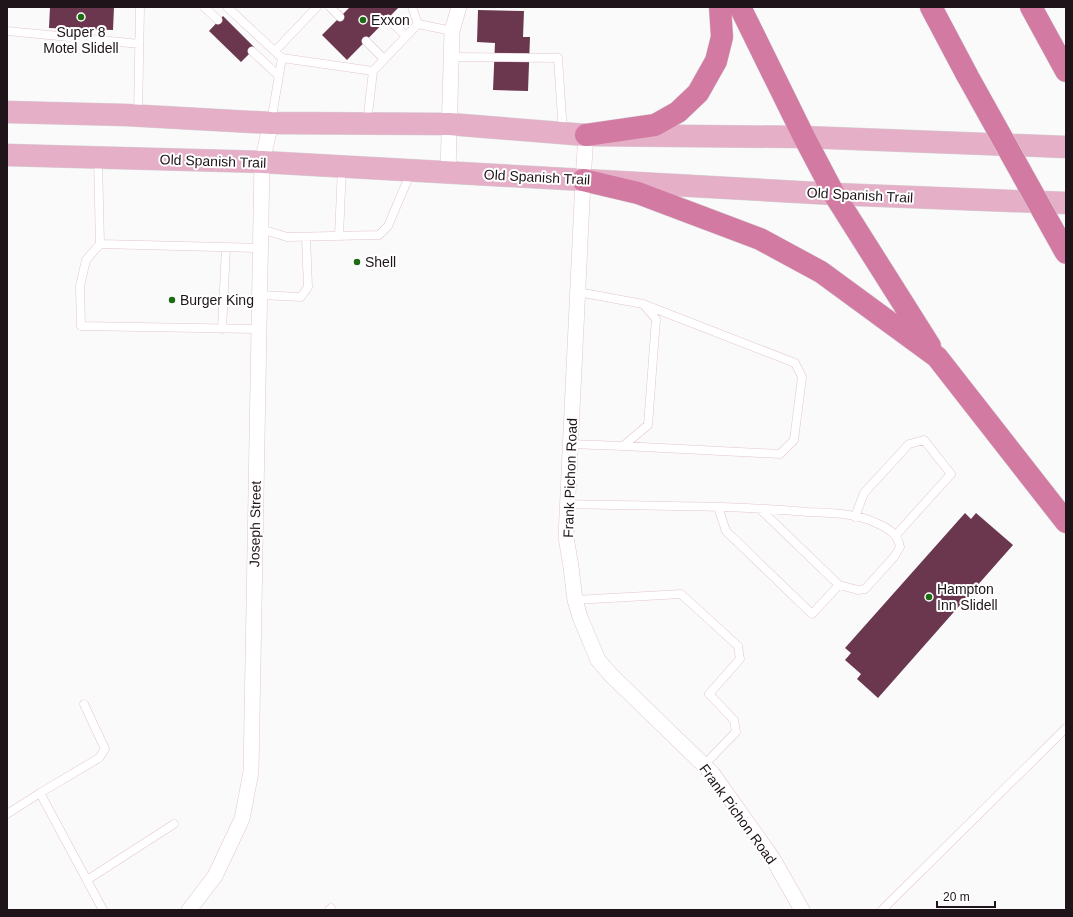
<svg xmlns="http://www.w3.org/2000/svg" width="1073" height="917" viewBox="0 0 1073 917" font-family="Helvetica,sans-serif">
<style>
.building{fill:#6a374f}
.lines{fill:none;stroke-linecap:round;stroke-linejoin:round}
.service-casing{stroke:#e4c4d1;stroke-width:9}
.minor-casing{stroke:#e4c4d1;stroke-width:16}
.primary-casing{stroke:#d7d5d6;stroke-width:23}
.motorway-casing{stroke:#d7d5d6;stroke-width:23}
.service{stroke:#fff;stroke-width:8}
.minor{stroke:#fff;stroke-width:15}
.primary{stroke:#e4afc7;stroke-width:22}
.motorway{stroke:#d27aa2;stroke-width:22}
.motorway-bridge-casing{stroke:#d7d5d6;stroke-width:23;stroke-linecap:butt}
.motorway-bridge{stroke:#d27aa2;stroke-width:22}
.poi-dot{fill:#1b6c12;stroke:#fff;stroke-width:1.5}
.labels{text-anchor:middle;dominant-baseline:central;stroke-width:4;stroke-linejoin:round;paint-order:stroke}
.poi-label{font-size:14px;fill:#1f1419;stroke:#fff;text-anchor:start}
.street-label{font-size:14px;fill:#1f1419;stroke:#fff}
</style>
<rect width="100%" height="100%" fill="#fafafa"/>
<path class="building" d="M 50,7 L 114,7 L 113,30 L 49,28 Z
M 350,7 L 399,7 L 347,60 L 322,35 Z
M 478,10 L 524,11 L 523,37 L 530,37 L 528,91 L 493,90 L 495,43 L 477,42 Z
M 223,16 L 255,48 L 241,62 L 209,31 Z
M 965,513 L 971,519 L 976,513 L 1013,545 L 878,698 L 857,679 L 861,674 L 845,660 L 851,653 L 845,648 Z"/>
<g class="lines">
<g class="service-casing">
<path id="service" d="M 204,7 L 218,20
M 227,7 L 282,58
M 330,7 L 340,17
M 412,7 L 418,24
M 388,19 L 406,36
M 7,31 L 69,37
M 91,39 L 139,44
M 366,41 L 384,59
M 252,51 L 279,76
M 275,51 L 317,7
M 451,57 L 558,58 L 563,133
M 138,115 L 140,7
M 271,122 L 282,58 L 373,71
M 367,123 L 373,71 L 418,24 L 452,31
M 98,159 L 100,244 L 86,260 L 80,286 L 81,326 L 259,329
M 261,229 L 287,237 L 379,235 L 388,226 L 411,172
M 339,236 L 342,167
M 100,244 L 261,248
M 260,295 L 301,297 L 308,287 L 306,237
M 222,329 L 226,248
M 570,444 L 623,446 L 648,425 L 656,319 L 643,304 L 578,292
M 623,446 L 780,454 L 794,440 L 802,377 L 795,363 L 643,304
M 567,504 C 647,506 728,505 808,512 C 829,513 857,513 876,523 C 888,528 898,534 900,547 L 894,557 L 865,589 L 858,590 L 839,585 L 760,509
M 718,507 L 726,531 L 812,614 L 839,585
M 855,517 L 864,493 L 909,444 L 924,440 L 951,474 L 896,535
M 575,600 L 681,594 L 738,646 L 740,659 L 709,694 L 734,720 L 736,732 L 704,765
M 40,793 L 99,758 L 105,749 L 84,704
M 7,814 L 40,793 L 103,910
M 87,880 L 174,824
M 329,910 L 331,908
M 882,910 L 1066,728"/>
</g>
<g class="minor-casing">
<path id="minor" d="M 586,135 L 583,180 L 566,537 L 571,567 L 575,600 L 580,617 L 598,660 L 611,675 L 712,773 L 773,859 L 802,910
M 448,172 L 452,31 L 459,7
M 189,910 L 215,876 L 242,819 L 251,772 L 262,162 L 271,123"/>
</g>
<g class="primary-casing">
<path id="primary" d="M 7,112 L 126,115 L 271,123 L 449,124 L 586,135 L 804,137 L 1066,147
M 7,155 L 262,162 L 834,194 L 1066,203"/>
</g>
<g class="motorway-casing">
<path id="motorway" d="M 740,7 L 804,137 L 834,194 L 930,346
M 931,7 L 967,75
M 1031,7 L 1066,71
M 586,135 L 655,125 L 678,112 L 698,93 L 716,61 L 722,37 L 720,7
M 583,180 L 638,193 L 760,239 L 821,272 L 937,357 L 1066,522"/>
</g>
<use href="#service" class="service"/>
<use href="#minor" class="minor"/>
<use href="#primary" class="primary"/>
<use href="#motorway" class="motorway"/>
<g class="motorway-bridge-casing">
<path id="motorway-bridge" d="M 967,75 L 1066,253"/>
</g>
<use href="#motorway-bridge" class="motorway-bridge"/>
</g>
<g class="poi-dot">
<circle cx="81" cy="17" r="4"/>
<circle cx="363" cy="20" r="4"/>
<circle cx="357" cy="262" r="4"/>
<circle cx="172" cy="300" r="4"/>
<circle cx="929" cy="597" r="4"/>
</g>
<g class="labels">
<g class="poi-label">
<text x="371" y="20">Exxon</text>
<text x="81" y="32" text-anchor="middle">Super 8<tspan x="81" dy="16">Motel Slidell</tspan></text>
<text x="365" y="262">Shell</text>
<text x="180" y="300">Burger King</text>
<text x="937" y="589">Hampton<tspan x="937" dy="16">Inn Slidell</tspan></text>
</g>
<g class="street-label">
<text transform="translate(213 161) rotate(2)">Old Spanish Trail</text>
<text transform="translate(537 177) rotate(3)">Old Spanish Trail</text>
<text transform="translate(860 195) rotate(3)">Old Spanish Trail</text>
<text transform="translate(570 478) rotate(-88)">Frank Pichon Road</text>
<text transform="translate(255 524) rotate(-89)">Joseph Street</text>
<text transform="translate(738 814) rotate(54)">Frank Pichon Road</text>
</g>
</g>
<rect width="1073" height="917" fill="none" stroke="#1f1419" stroke-width="16"/>
<path d="M937 901v6h58v-6" fill="none" stroke="#1f1419" stroke-width="2"/>
<text x="943" y="901" font-size="12" fill="#1f1419" stroke="#ffffff" stroke-width="3" paint-order="stroke">20 m</text>
</svg>
